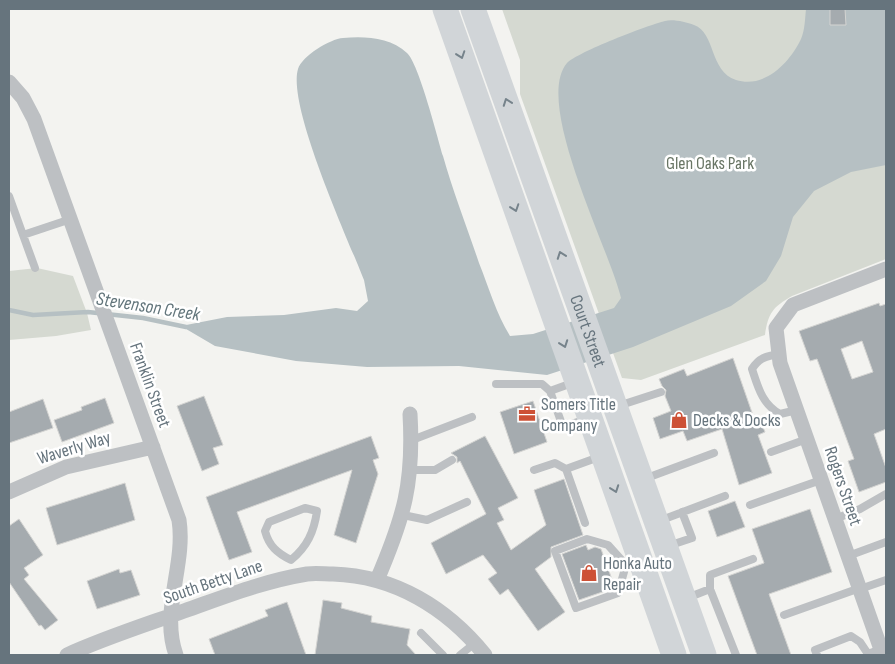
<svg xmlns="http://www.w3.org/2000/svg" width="895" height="664" viewBox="0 0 895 664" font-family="'Sofia Sans Condensed',sans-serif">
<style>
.green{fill:#d5d9d1}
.water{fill:#b6c0c3}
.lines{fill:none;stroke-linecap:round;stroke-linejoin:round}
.stream{stroke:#b6c0c3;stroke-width:4.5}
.building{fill:#a5abaf;stroke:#d4d4d2;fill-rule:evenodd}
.service{stroke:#bdc0c3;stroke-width:8}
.minor{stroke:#bdc0c3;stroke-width:15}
.primary{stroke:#d1d5d8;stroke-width:25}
.oneway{stroke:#76838b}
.labels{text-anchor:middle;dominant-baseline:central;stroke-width:5;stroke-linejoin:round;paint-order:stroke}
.park-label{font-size:18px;fill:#687564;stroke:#fff}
.street-label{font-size:18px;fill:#66747d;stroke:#fff}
.poi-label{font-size:18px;fill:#66747d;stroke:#fff;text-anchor:start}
.water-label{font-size:19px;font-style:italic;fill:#62757b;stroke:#fff}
</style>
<rect width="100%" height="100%" fill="#f3f3f0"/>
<path class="green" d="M 502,9 L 886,9 L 886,259 L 792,296 C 773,307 768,313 765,335 L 641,380 L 622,378 L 520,94 L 520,60 Z
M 37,268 L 73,276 L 87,313 L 91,330 L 56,336 L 9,340 L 9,271 Z"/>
<path class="water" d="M 806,9 L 886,9 L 886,165 L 851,172 L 814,191 L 793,217 L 781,256 L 766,281 L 731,306 L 633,347 L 547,375 L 459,366 L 367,367 L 296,361 L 215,346 L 181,326 L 227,317 L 284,315 L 336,308 L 357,311 L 368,301 L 364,280 C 348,239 287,106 298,69 C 302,56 330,39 343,38 C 364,36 390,37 407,53 C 419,64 437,136 443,156 C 453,192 467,227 479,263 C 489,288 496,313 510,336 L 533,334 L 614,308 L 621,298 C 610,250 533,103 567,63 C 578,52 648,25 665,21 C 673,19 686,22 694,25 C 716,33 709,71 736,80 C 765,89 790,62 801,39 C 805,30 805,18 806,9 Z"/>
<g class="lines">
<path class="stream" d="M 9,310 L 33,315 L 88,312 L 143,318 L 186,327"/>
</g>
<path class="building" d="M 830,9 L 845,9 L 846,25 L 830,25 Z
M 879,303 L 880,306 L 886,304 L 886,429 L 874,434 L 886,468 L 886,482 L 859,492 L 848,461 L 854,459 L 817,359 L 810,361 L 799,331 ZM 862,341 L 873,372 L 852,379 L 841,349 Z
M 733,358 L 756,424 L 761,422 L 765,432 L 758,435 L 772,473 L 739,485 L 722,429 L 687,441 L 683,431 L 660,439 L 653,418 L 671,411 L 665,396 L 666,390 L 662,386 L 659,379 L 684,369 L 687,376 Z
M 204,396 L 223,445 L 213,448 L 219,464 L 202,471 L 177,406 Z
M 105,398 L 114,423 L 62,442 L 54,420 L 82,410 L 81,407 Z
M 43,399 L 53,428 L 9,443 L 9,412 Z
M 533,401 L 547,442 L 514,454 L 500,412 Z
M 371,436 L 379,458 L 373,460 L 378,474 L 356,543 L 334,535 L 352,470 L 237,512 L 252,552 L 229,560 L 206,497 Z
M 485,436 L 518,498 L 498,508 L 504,520 L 497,523 L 511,550 L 546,525 L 534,490 L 564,479 L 583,535 L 551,547 L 551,557 L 535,569 L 565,612 L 538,631 L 508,589 L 500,595 L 488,579 L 497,573 L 483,555 L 446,574 L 431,543 L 486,514 L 460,461 L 457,463 L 457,457 L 451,453 Z
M 125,483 L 135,520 L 57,545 L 46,508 Z
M 735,501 L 745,527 L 717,537 L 708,511 Z
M 810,509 L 832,572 L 769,594 L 791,655 L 757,655 L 728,576 L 764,563 L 752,529 Z
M 19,519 L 43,555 L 24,568 L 29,575 L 24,579 L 58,620 L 45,630 L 41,625 L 39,626 L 9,582 L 9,526 Z
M 586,545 L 588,550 L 595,547 L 601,549 L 614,585 L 614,588 L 579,600 L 562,554 Z
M 119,569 L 120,573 L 131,570 L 140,595 L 97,609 L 87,581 Z
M 323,600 L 342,603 L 341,608 L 372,616 L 371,622 L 410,629 L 407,645 L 416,655 L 315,655 Z
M 287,602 L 306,655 L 215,655 L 209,639 L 268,616 L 265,610 Z"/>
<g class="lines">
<path class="service" d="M 9,196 L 23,235 L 71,219
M 23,235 L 35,268
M 779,354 C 766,356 759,358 752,369 C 758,387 762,404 780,414 L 797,410
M 575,382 L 550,391 L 563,427 L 586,419
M 496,384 L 542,384 L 550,391
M 618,406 L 661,392
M 412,440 L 472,417
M 771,452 L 807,439
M 410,470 L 435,470 L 452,460
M 534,470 L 555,463 L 566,469
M 644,479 L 714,453
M 750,505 L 821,480
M 305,508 L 317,511 C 314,532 307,547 291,560 C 277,553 269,546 265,531 L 269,522 Z
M 403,515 L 427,520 L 467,502
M 835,519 L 860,509 L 886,494
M 659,521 L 725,496
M 585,523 L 566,469 L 599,457
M 587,539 L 608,545 L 626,565 L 618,593 L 576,608 L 555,551 Z
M 668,546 L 692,538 L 682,512
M 848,556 L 886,542
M 710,589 L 710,575 L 753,559
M 860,589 L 886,580
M 687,598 L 710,589 L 736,655
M 784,615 L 860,588
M 421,633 L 443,655
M 460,655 L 475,643
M 817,655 L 815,650 L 851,636 L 860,642 L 868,654 L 881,649"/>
<path class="minor" d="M 9,82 L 23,98 L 34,119 L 179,520 C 186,565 160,611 176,655
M 9,492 L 66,467 L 153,447
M 377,580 C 404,517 414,483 410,414
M 67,655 C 104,638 145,625 184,611 C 224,597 264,581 307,574 C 315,573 325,574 333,574 C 395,576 447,608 485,655
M 883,655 L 780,363 L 776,328 L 793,305 L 886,269"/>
<g class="primary">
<path d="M 445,9 L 674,655"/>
<path id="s1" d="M 473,9 L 704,655"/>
</g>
</g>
<defs><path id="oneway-chevron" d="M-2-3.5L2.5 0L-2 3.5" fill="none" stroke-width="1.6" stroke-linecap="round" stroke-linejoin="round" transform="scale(1.25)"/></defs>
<g class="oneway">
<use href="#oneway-chevron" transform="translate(461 55) rotate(71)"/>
<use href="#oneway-chevron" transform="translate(507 102) rotate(-110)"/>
<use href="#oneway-chevron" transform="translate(515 208) rotate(71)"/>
<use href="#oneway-chevron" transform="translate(561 255) rotate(-110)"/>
<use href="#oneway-chevron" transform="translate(564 344) rotate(70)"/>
<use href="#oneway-chevron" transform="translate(615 489) rotate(70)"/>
</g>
<defs>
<g id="office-bare" transform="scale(1.35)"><path d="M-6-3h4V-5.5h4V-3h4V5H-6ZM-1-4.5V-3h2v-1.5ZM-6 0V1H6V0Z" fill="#cd5136" stroke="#fff" stroke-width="2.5" paint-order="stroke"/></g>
<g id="shop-bare" transform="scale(1.35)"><path d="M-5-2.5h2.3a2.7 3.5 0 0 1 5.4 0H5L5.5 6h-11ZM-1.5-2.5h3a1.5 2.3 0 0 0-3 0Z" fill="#cd5136" stroke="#fff" stroke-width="2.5" paint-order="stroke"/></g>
</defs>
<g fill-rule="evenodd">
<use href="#office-bare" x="527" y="414"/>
<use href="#shop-bare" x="679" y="420"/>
<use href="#shop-bare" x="589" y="573"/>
</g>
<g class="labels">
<g class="park-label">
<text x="710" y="163">Glen Oaks Park</text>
</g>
<g class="street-label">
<text stroke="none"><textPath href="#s1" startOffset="342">Court Street</textPath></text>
<text transform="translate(150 385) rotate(70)">Franklin Street</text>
<text transform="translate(74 448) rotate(-17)">Waverly Way</text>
<text transform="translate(843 486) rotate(71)">Rogers Street</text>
<text transform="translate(213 582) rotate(-19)">South Betty Lane</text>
</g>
<g class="poi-label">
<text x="541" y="404">Somers Title<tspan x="541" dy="21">Company</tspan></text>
<text x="693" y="420">Decks &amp; Docks</text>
<text x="603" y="563">Honka Auto<tspan x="603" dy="21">Repair</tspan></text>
</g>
<g class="water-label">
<text transform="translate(148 307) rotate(9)">Stevenson Creek</text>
</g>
</g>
<rect width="895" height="664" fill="none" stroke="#66747d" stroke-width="20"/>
</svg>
